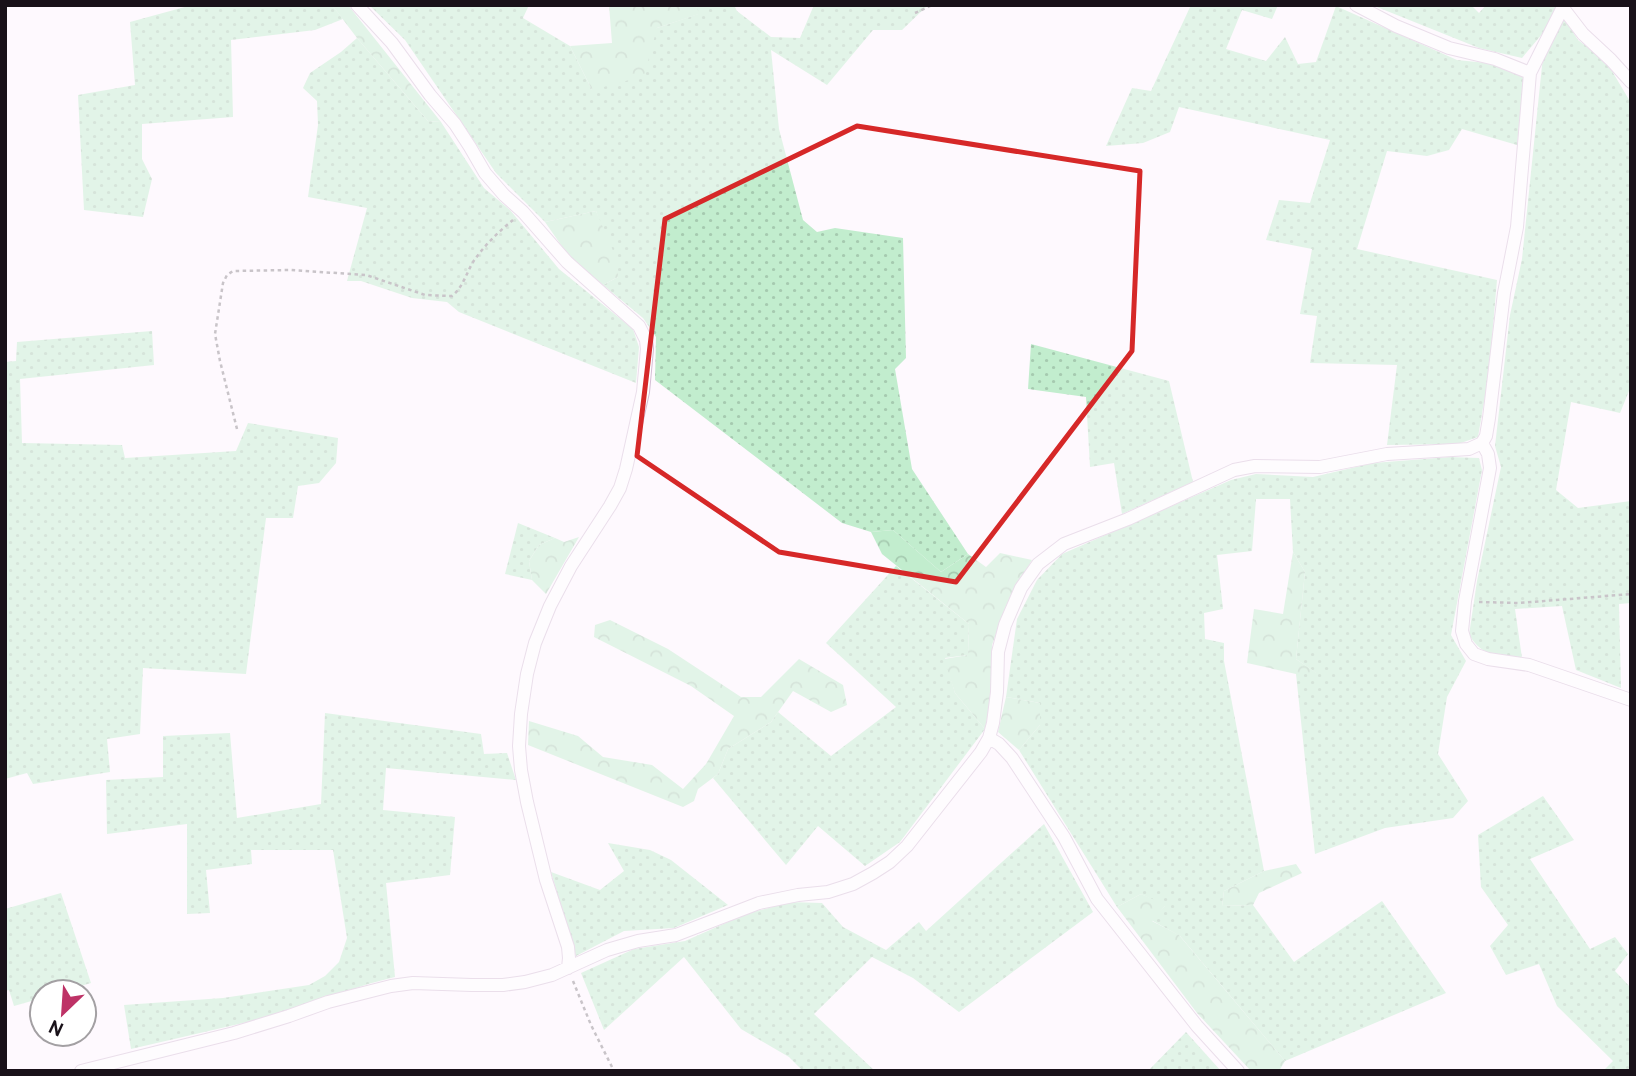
<svg xmlns="http://www.w3.org/2000/svg" width="1636" height="1076" viewBox="0 0 1636 1076" font-family="Overpass,sans-serif">
<style>
.grass{fill:url(#grass-dots)}
.forest{fill:url(#forest-crowns)}
.lines{fill:none;stroke-linecap:round;stroke-linejoin:round}
.street-casing{stroke:#d4bed5;stroke-width:14}
.path{stroke:#898389;stroke-width:2.5;stroke-dasharray:3.5 3.5;stroke-linecap:butt}
.street{stroke:#fff;stroke-width:12}
.marked{fill:none;stroke:#d62828;stroke-width:5;stroke-linejoin:round}
</style>
<defs>
<pattern id="grass-dots" width="8" height="8" patternUnits="userSpaceOnUse" patternTransform="scale(1.75)"><rect width="8" height="8" fill="#c2edce"/><path d="M2 2h.1M6 6h.1" fill="none" stroke="#a6cab0" stroke-width="1.8" stroke-linecap="round"/></pattern>
<pattern id="forest-crowns" width="20" height="18" patternUnits="userSpaceOnUse" patternTransform="scale(1.75)"><rect width="20" height="18" fill="#c2edce"/><path d="M2 6a3 3 0 1 1 6 0M12 15a3 3 0 1 1 6 0" fill="none" stroke="#a6cab0"/></pattern>
</defs>
<rect width="100%" height="100%" fill="#fef9fe"/>
<path class="grass" d="M 192,5 L 332,5 L 343,19 L 315,30 L 231,40 L 233,117 L 142,124 L 142,159 L 152,179 L 143,217 L 84,210 L 78,95 L 135,85 L 130,22 Z
M 369,5 L 529,5 L 523,18 L 570,46 L 592,90 L 657,28 L 698,14 L 696,5 L 734,5 L 737,11 L 771,37 L 800,38 L 814,5 L 928,5 L 902,30 L 873,30 L 827,85 L 771,50 L 779,129 L 803,220 L 817,232 L 835,228 L 903,238 L 906,358 L 895,369 L 912,469 L 968,554 L 941,572 L 893,530 L 871,532 L 842,523 L 655,380 L 656,337 L 643,318 L 603,285 L 618,277 L 596,211 L 545,222 L 496,173 L 405,40 Z
M 1191,5 L 1278,5 L 1272,19 L 1242,10 L 1226,49 L 1266,61 L 1285,37 L 1298,64 L 1316,62 L 1336,6 L 1457,60 L 1487,63 L 1524,76 L 1517,145 L 1462,129 L 1449,150 L 1427,156 L 1387,151 L 1357,249 L 1497,280 L 1489,373 L 1478,437 L 1458,444 L 1387,445 L 1397,365 L 1310,363 L 1317,316 L 1300,314 L 1312,249 L 1266,240 L 1279,200 L 1310,203 L 1330,140 L 1179,107 L 1170,132 L 1143,143 L 1106,146 L 1132,88 L 1151,91 Z
M 1372,5 L 1471,5 L 1479,13 L 1486,5 L 1559,5 L 1543,33 L 1522,58 L 1479,48 Z
M 1563,16 L 1578,40 L 1606,61 L 1631,103 L 1631,386 L 1620,413 L 1571,402 L 1556,490 L 1578,508 L 1631,501 L 1631,603 L 1619,604 L 1621,688 L 1576,670 L 1562,606 L 1515,609 L 1522,658 C 1497,655 1484,658 1469,635 L 1477,581 L 1501,467 L 1495,446 L 1510,315 L 1522,259 L 1543,56 Z
M 357,38 L 428,121 L 441,122 L 484,188 L 510,210 L 559,269 L 633,329 L 639,347 L 636,383 L 459,312 L 447,302 L 412,298 L 361,281 L 347,281 L 367,208 L 308,197 L 318,125 L 317,101 L 303,88 L 310,73 L 341,52 Z
M 152,331 L 154,365 L 20,379 L 22,443 L 122,445 L 125,458 L 236,451 L 248,423 L 338,438 L 336,463 L 319,483 L 298,486 L 293,518 L 266,518 L 246,674 L 143,668 L 140,734 L 107,739 L 110,772 L 33,784 L 27,773 L 5,779 L 5,362 L 16,361 L 17,342 Z
M 1031,344 L 1169,381 L 1193,482 L 1122,514 L 1114,463 L 1090,467 L 1086,397 L 1028,389 Z
M 1450,457 L 1479,458 L 1482,470 L 1451,635 L 1466,661 L 1447,697 L 1438,754 L 1468,801 L 1453,818 L 1385,828 L 1315,854 L 1296,674 L 1316,673 L 1296,659 L 1305,572 L 1293,552 L 1290,499 L 1256,499 L 1252,551 L 1217,555 L 1223,609 L 1204,613 L 1205,639 L 1224,643 L 1224,661 L 1264,871 L 1224,891 L 1222,906 L 1253,905 L 1294,962 L 1382,901 L 1446,993 L 1285,1061 L 1180,936 L 1151,920 L 1165,906 L 1141,894 L 1117,907 L 1019,750 L 1040,725 L 1040,703 L 1006,697 L 1017,619 L 1037,580 L 1062,554 L 1231,480 L 1256,474 L 1313,477 L 1373,463 Z
M 518,523 L 555,538 L 539,545 L 529,561 L 532,580 L 505,574 Z
M 896,566 L 969,624 L 968,655 L 945,658 L 955,693 L 985,729 L 900,842 L 865,866 L 818,826 L 786,865 L 713,778 L 718,774 L 728,749 L 771,722 L 778,712 L 831,756 L 896,707 L 826,643 Z
M 325,713 L 481,734 L 484,754 L 507,753 L 516,780 L 386,768 L 383,810 L 455,817 L 450,875 L 386,883 L 395,977 L 368,984 L 277,1015 L 131,1049 L 124,1005 L 223,998 L 309,985 L 325,976 L 339,962 L 347,938 L 333,850 L 251,850 L 252,864 L 206,870 L 210,913 L 187,914 L 187,824 L 107,834 L 106,780 L 163,777 L 163,736 L 230,733 L 237,818 L 321,804 Z
M 1543,796 L 1574,840 L 1530,859 L 1590,949 L 1615,937 L 1628,954 L 1615,971 L 1631,988 L 1631,1071 L 1603,1071 L 1613,1061 L 1557,1006 L 1539,964 L 1506,975 L 1490,946 L 1508,925 L 1481,887 L 1478,835 Z
M 1044,824 L 1093,912 L 959,1012 L 913,978 L 872,957 L 814,1014 L 875,1071 L 803,1071 L 789,1057 L 741,1029 L 684,957 L 604,1030 L 581,973 L 634,949 L 685,941 L 746,914 L 790,902 L 822,903 L 843,927 L 886,950 L 919,922 L 926,931 Z
M 608,843 L 650,850 L 671,860 L 728,905 L 674,928 L 624,931 L 576,956 L 551,872 L 600,890 L 624,871 Z
M 61,893 L 91,983 L 60,992 L 42,992 L 42,998 L 14,1006 L 9,990 L 5,991 L 5,909 Z
M 1186,1032 L 1221,1071 L 1148,1071 Z"/>
<path class="forest" d="M 332,5 L 348,5 L 441,122 L 428,121 L 357,38 Z
M 609,5 L 696,5 L 699,14 L 657,28 L 644,76 L 592,90 L 570,46 L 612,43 Z
M 596,211 L 617,260 L 618,277 L 603,285 L 570,258 L 545,222 Z
M 893,530 L 941,572 L 968,554 L 986,567 L 1000,553 L 1032,560 L 1006,606 L 992,645 L 992,692 L 985,729 L 955,693 L 944,659 L 968,655 L 969,624 L 882,554 L 871,532 Z
M 579,537 L 546,594 L 532,580 L 529,561 L 539,545 L 555,538 L 564,542 Z
M 1293,552 L 1305,572 L 1296,659 L 1318,674 L 1296,674 L 1247,663 L 1254,609 L 1283,614 Z
M 610,620 L 668,649 L 741,697 L 761,697 L 799,659 L 843,685 L 847,705 L 831,712 L 793,691 L 771,722 L 728,749 L 718,774 L 698,789 L 694,801 L 683,807 L 528,745 L 529,721 L 578,736 L 603,757 L 652,765 L 683,789 L 706,764 L 734,716 L 691,686 L 594,637 L 595,625 Z
M 1006,697 L 1040,703 L 1040,725 L 1019,750 L 998,732 Z
M 1296,864 L 1302,873 L 1259,893 L 1253,905 L 1222,906 L 1224,891 L 1264,871 Z
M 1141,894 L 1166,905 L 1152,921 L 1179,935 L 1285,1061 L 1279,1071 L 1251,1071 L 1197,1013 L 1117,907 Z"/>
<g class="lines">
<g class="street-casing">
<path id="street" d="M 357,5 L 392,43 L 430,95 L 455,124 L 470,147 L 485,173 L 504,195 L 523,212 L 567,262 L 639,326 L 646,340 L 647,349 L 643,392 L 626,469 L 620,488 L 610,506 L 571,566 L 550,606 L 535,643 L 527,674 L 521,714 L 519,746 L 521,770 L 527,802 L 546,880 L 568,947 L 569,958 L 568,968
M 1356,5 L 1396,26 L 1449,48 L 1495,59 L 1530,73
M 1563,8 L 1583,34 L 1611,60 L 1631,82
M 1482,443 L 1488,454 L 1490,468 L 1465,601 L 1462,631 L 1466,644 L 1474,654 L 1488,659 L 1529,665 L 1631,700
M 989,738 L 999,744 L 1012,758 L 1064,837 L 1097,899 L 1197,1026 L 1238,1071
M 81,1071 L 234,1033 L 289,1016 L 328,1002 L 391,986 L 413,983 L 472,985 L 503,985 L 525,982 L 552,975 L 607,950 L 638,941 L 676,935 L 759,903 L 798,895 L 828,892 L 853,884 L 873,873 L 890,862 L 907,846 L 981,752 L 989,738 L 993,723 L 997,692 L 998,652 L 1005,625 L 1021,588 L 1038,564 L 1064,544 L 1128,519 L 1234,470 L 1255,466 L 1320,467 L 1387,454 L 1469,449 L 1482,443 L 1486,436 L 1489,418 L 1504,293 L 1517,227 L 1530,73 L 1564,5"/>
</g>
<path class="path" d="M 915,13 L 932,5
M 237,429 L 220,361 L 215,334 L 223,283 L 227,275 L 233,271 L 290,270 L 366,275 L 425,295 L 452,296 C 463,287 466,274 473,262 C 483,247 498,232 513,220
M 1479,602 L 1519,603 L 1631,594
M 573,981 L 591,1025 L 614,1071"/>
<use href="#street" class="street"/>
</g>
<path d="M0 0H1636V1076H0ZM 857,126 L 1140,171 L 1132,351 L 956,582 L 779,552 L 637,456 L 665,219 Z" fill="#fef9fe" fill-opacity=".55" fill-rule="evenodd"/>
<path class="marked" d="M 857,126 L 1140,171 L 1132,351 L 956,582 L 779,552 L 637,456 L 665,219 Z"/>
<rect width="1636" height="1076" fill="none" stroke="#191119" stroke-width="14"/>
<g transform="translate(63 1013) rotate(205)"><circle r="33" fill="#ffffff" stroke="#a3a0a3" stroke-width="2"/>
<path d="M0-5L12 26L0 18L-12 26Z" fill="#be3266"/>
<text y="-10" font-size="19" font-weight="bold" text-anchor="middle" fill="#191119">N</text>
</g>
</svg>
